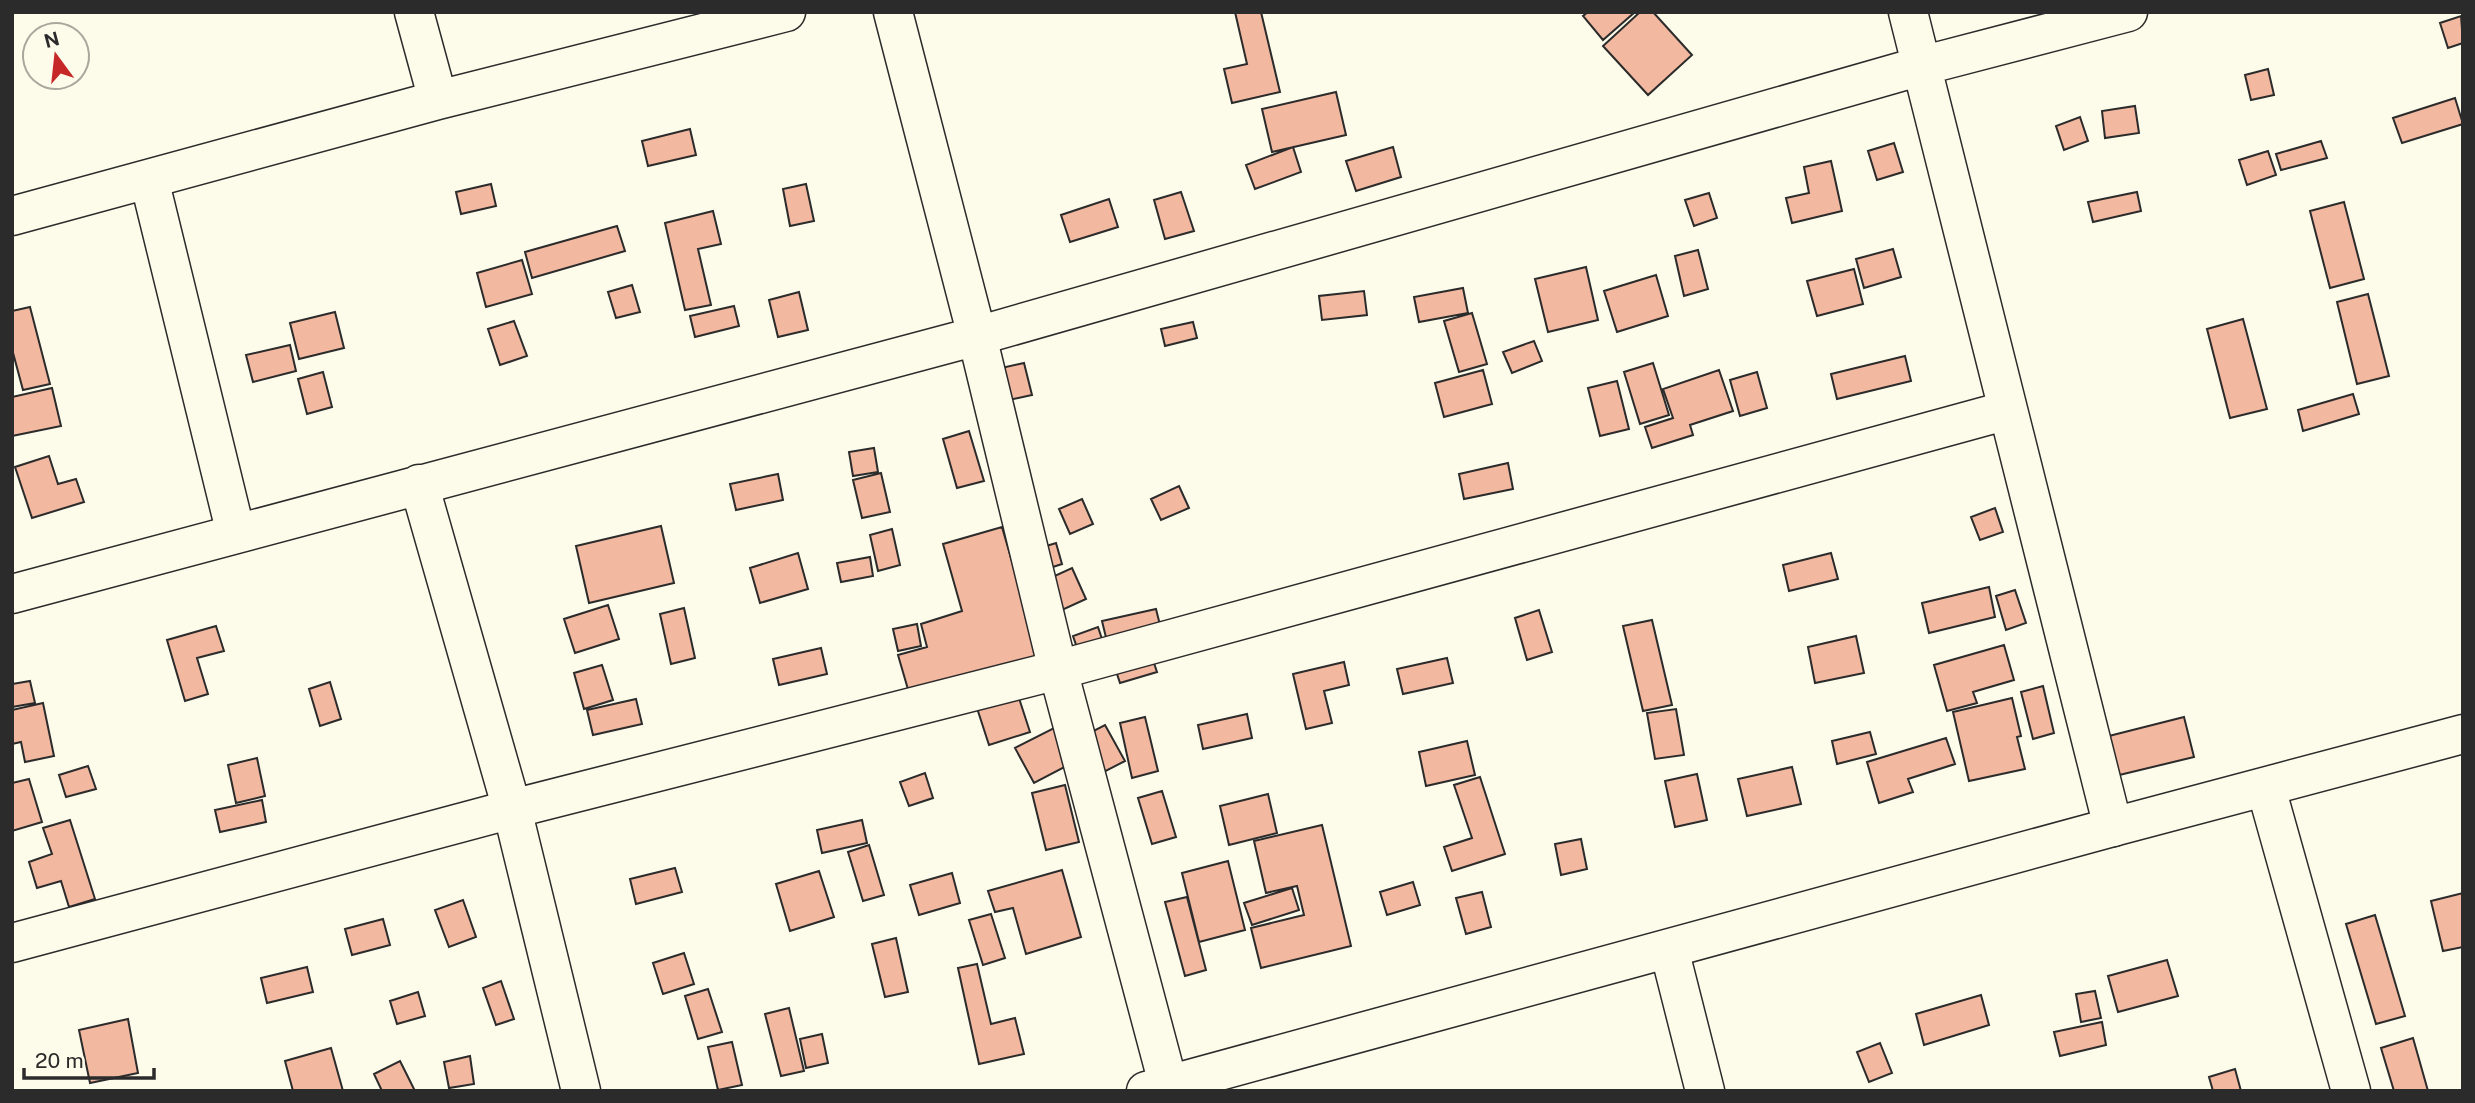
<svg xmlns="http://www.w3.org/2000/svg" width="2475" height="1103" viewBox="0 0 2475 1103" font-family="'Public Sans',sans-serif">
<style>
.building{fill:#f2b8a0;stroke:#2b2b2b;stroke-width:2}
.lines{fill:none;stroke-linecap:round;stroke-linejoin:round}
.minor-casing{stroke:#2b2b2b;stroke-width:41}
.tertiary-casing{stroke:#2b2b2b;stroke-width:41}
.minor{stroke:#fdfbea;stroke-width:38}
.tertiary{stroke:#fdfbea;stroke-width:38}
</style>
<rect width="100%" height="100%" fill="#fdfbea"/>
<path class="building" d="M 1235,12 L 1261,12 L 1280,92 L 1232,103 L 1224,69 L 1247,64 Z
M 1588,12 L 1635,12 L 1603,40 L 1583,16 Z
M 1640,12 L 1653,12 L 1692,55 L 1648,95 L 1603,46 Z
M 2461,16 L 2463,43 L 2448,48 L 2440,23 Z
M 2268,69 L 2274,95 L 2251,100 L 2245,75 Z
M 1336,92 L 1346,135 L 1272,152 L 1262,109 Z
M 2455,98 L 2463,124 L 2402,143 L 2393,118 Z
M 2135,106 L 2139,133 L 2105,138 L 2102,111 Z
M 2080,117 L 2088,141 L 2064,150 L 2056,126 Z
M 690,129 L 696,155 L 648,166 L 642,141 Z
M 2321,141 L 2327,158 L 2281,170 L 2276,154 Z
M 1894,143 L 1903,172 L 1877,180 L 1868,151 Z
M 1293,147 L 1301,172 L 1255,189 L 1246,165 Z
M 1393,147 L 1401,177 L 1356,191 L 1346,161 Z
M 2268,151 L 2276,175 L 2247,185 L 2239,160 Z
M 1831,161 L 1842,211 L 1792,223 L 1786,198 L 1809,193 L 1804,167 Z
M 491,184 L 496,206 L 461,214 L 456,192 Z
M 806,184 L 814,221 L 790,226 L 783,189 Z
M 1181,192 L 1194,231 L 1165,239 L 1154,200 Z
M 2137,192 L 2141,211 L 2093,222 L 2088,202 Z
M 1709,193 L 1717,218 L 1694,226 L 1685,200 Z
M 1109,199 L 1118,227 L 1070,242 L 1061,215 Z
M 2344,202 L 2364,279 L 2330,288 L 2310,211 Z
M 713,211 L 721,244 L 698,249 L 711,305 L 685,310 L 665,223 Z
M 617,226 L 625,251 L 532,278 L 525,252 Z
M 1893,249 L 1901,277 L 1864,288 L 1856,259 Z
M 1698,250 L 1708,289 L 1684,296 L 1675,256 Z
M 522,260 L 532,294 L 486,307 L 477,273 Z
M 1586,267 L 1598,320 L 1548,332 L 1535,279 Z
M 1854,269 L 1863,304 L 1817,316 L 1807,281 Z
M 1656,275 L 1668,316 L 1617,332 L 1604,291 Z
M 632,285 L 640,312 L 616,318 L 608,292 Z
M 1463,288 L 1468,313 L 1419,322 L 1414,297 Z
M 1364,291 L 1367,315 L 1322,320 L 1319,296 Z
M 799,292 L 808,330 L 778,337 L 769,300 Z
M 2368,294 L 2389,376 L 2357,384 L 2337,302 Z
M 734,306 L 739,326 L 695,337 L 690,316 Z
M 30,307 L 50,384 L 23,390 L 12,349 L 12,311 Z
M 335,312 L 344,348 L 299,359 L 290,323 Z
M 1472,313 L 1487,364 L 1459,372 L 1444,321 Z
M 2243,319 L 2267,409 L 2230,418 L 2207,329 Z
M 514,321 L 527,356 L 500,365 L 488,329 Z
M 1193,322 L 1197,338 L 1165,346 L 1161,329 Z
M 1534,341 L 1542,361 L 1512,373 L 1503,352 Z
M 290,345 L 296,371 L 253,382 L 246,355 Z
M 1905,356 L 1911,381 L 1837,399 L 1831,374 Z
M 1024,363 L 1032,395 L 1004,401 L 997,369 Z
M 1653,363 L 1669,415 L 1640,424 L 1624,372 Z
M 1483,370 L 1492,404 L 1444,417 L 1435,383 Z
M 1719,370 L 1733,411 L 1690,425 L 1693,435 L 1652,448 L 1645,427 L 1673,418 L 1663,389 Z
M 323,372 L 332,407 L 307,414 L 298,379 Z
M 1757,372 L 1767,408 L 1740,416 L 1730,380 Z
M 1617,381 L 1629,429 L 1600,436 L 1588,388 Z
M 52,388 L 61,426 L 12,436 L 12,397 Z
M 2353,394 L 2359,414 L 2303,431 L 2298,410 Z
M 969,431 L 984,481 L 957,488 L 943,439 Z
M 874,448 L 878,472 L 853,476 L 849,452 Z
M 49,456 L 58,484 L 76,479 L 84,502 L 32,518 L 15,467 Z
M 1508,463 L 1513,489 L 1464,499 L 1459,474 Z
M 881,473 L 890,512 L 862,518 L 853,480 Z
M 778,474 L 783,500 L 736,510 L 730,484 Z
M 1179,486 L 1189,508 L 1161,520 L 1151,499 Z
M 1082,499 L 1093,524 L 1070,534 L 1059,509 Z
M 1995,508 L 2003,532 L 1980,540 L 1971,517 Z
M 661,526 L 674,583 L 589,603 L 576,546 Z
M 1002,527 L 1044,672 L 914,710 L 898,655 L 927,647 L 921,624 L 962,611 L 943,544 Z
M 892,529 L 900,565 L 878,571 L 870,535 Z
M 1056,543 L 1062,564 L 1034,573 L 1027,552 Z
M 798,553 L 808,589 L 760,603 L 750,568 Z
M 1831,553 L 1838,579 L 1789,591 L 1783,565 Z
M 870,557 L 873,576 L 841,582 L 837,563 Z
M 1072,568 L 1086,599 L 1051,615 L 1037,584 Z
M 1989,587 L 1995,617 L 1929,633 L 1922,603 Z
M 2015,590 L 2026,623 L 2006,630 L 1996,596 Z
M 608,605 L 619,639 L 575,653 L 564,619 Z
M 684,608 L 695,658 L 671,664 L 660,614 Z
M 1156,609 L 1164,641 L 1110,654 L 1102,621 Z
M 1539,610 L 1552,652 L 1527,660 L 1515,618 Z
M 1652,620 L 1672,705 L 1643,711 L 1623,626 Z
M 917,624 L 921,646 L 898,651 L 893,629 Z
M 216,626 L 224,651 L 197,658 L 208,694 L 185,701 L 167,640 Z
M 1098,627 L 1108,657 L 1083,665 L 1073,636 Z
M 1856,636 L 1864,673 L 1815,683 L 1808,647 Z
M 2004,645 L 2014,680 L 1973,692 L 1977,703 L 1947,711 L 1934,665 Z
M 821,648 L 827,674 L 779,685 L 773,659 Z
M 1150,651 L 1157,672 L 1120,683 L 1113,662 Z
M 1447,658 L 1453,683 L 1403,694 L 1397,669 Z
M 1344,662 L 1349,685 L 1324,691 L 1332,723 L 1306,729 L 1293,674 Z
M 602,665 L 613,700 L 584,709 L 574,673 Z
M 30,681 L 35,703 L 12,707 L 12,684 Z
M 330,682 L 341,719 L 320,726 L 309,689 Z
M 2043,686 L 2054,733 L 2033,739 L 2021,692 Z
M 1017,692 L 1030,732 L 989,745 L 976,705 Z
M 2012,698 L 2021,736 L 2017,737 L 2025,769 L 1969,781 L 1953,712 Z
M 636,699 L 642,724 L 593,735 L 587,710 Z
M 43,703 L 54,756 L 25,762 L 21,742 L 12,744 L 12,710 Z
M 1676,709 L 1684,755 L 1655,759 L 1647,713 Z
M 1247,714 L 1252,738 L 1203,749 L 1198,725 Z
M 1145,717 L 1158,771 L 1132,778 L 1120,723 Z
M 2184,717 L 2194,757 L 2111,777 L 2101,738 Z
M 1105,725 L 1125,761 L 1092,778 L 1072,742 Z
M 1056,727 L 1074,762 L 1034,783 L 1015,748 Z
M 1870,732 L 1876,754 L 1837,764 L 1832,741 Z
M 1946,738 L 1955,764 L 1908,779 L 1913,792 L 1879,803 L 1867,762 Z
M 1467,741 L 1475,775 L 1426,786 L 1419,752 Z
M 257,758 L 265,796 L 236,803 L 228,765 Z
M 88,766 L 96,789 L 66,797 L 59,775 Z
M 1792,767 L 1801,804 L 1747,816 L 1738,779 Z
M 925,773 L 933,798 L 909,806 L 900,782 Z
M 1697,774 L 1707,820 L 1675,827 L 1665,781 Z
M 1480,777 L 1505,854 L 1452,871 L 1444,847 L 1472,838 L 1454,785 Z
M 29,779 L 42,822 L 12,831 L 12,783 Z
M 1065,785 L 1079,842 L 1046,850 L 1032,793 Z
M 1162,791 L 1176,837 L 1152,844 L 1138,798 Z
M 1268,794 L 1277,833 L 1229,845 L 1220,806 Z
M 262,800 L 266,822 L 220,832 L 215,810 Z
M 70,820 L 95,899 L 69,907 L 61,881 L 37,888 L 29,862 L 52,854 L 43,828 Z
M 862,820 L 867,843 L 822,853 L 817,830 Z
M 1322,825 L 1351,946 L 1261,968 L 1251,928 L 1304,915 L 1297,886 L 1266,893 L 1254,841 Z
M 1581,839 L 1587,869 L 1561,875 L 1555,844 Z
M 869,845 L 884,895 L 863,901 L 848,852 Z
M 1228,861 L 1245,930 L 1199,942 L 1182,873 Z
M 675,868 L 682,892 L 636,904 L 630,879 Z
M 1062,870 L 1081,937 L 1026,954 L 1013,908 L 995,912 L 988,891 Z
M 819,871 L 834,917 L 790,931 L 776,884 Z
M 952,873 L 960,903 L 919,915 L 910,885 Z
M 1413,882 L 1420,905 L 1387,915 L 1380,892 Z
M 1292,888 L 1299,910 L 1252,925 L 1244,903 Z
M 1482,892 L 1491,927 L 1466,934 L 1456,898 Z
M 2463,893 L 2463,947 L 2443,951 L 2431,901 Z
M 1187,897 L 1206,970 L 1185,976 L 1165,902 Z
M 463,900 L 476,937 L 449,947 L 435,910 Z
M 991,914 L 1005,958 L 983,965 L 969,920 Z
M 2375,915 L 2405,1016 L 2376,1024 L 2346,924 Z
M 383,919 L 390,945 L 352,955 L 345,929 Z
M 896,938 L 908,992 L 885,997 L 872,944 Z
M 684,953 L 694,984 L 663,994 L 653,963 Z
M 2167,960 L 2178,996 L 2118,1012 L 2108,976 Z
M 977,964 L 991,1024 L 1015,1018 L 1024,1054 L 979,1064 L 958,968 Z
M 307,967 L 313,992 L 267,1003 L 261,978 Z
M 501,981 L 514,1019 L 496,1025 L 483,988 Z
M 708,989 L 722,1032 L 698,1039 L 685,996 Z
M 2095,991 L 2101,1018 L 2081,1022 L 2076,994 Z
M 418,992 L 425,1016 L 397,1024 L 390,1001 Z
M 1981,995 L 1989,1025 L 1924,1045 L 1916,1014 Z
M 789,1008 L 804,1071 L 781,1076 L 765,1014 Z
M 128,1019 L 138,1073 L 90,1083 L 79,1030 Z
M 2102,1022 L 2106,1045 L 2060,1056 L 2054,1032 Z
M 822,1034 L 828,1063 L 806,1068 L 800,1039 Z
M 2413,1038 L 2428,1091 L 2394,1091 L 2381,1048 Z
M 732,1042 L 742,1085 L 718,1090 L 708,1047 Z
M 1880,1043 L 1892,1073 L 1869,1082 L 1857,1052 Z
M 331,1048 L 343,1091 L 293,1091 L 285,1061 Z
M 470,1056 L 474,1084 L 449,1088 L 444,1062 Z
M 400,1061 L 415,1091 L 382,1091 L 374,1074 Z
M 2235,1069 L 2241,1091 L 2213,1091 L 2209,1077 Z"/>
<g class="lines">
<g class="minor-casing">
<path id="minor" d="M 414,12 L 438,100
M 893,12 L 977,336 L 1058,670 L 1170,1091
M 1908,12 L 2113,827
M 149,179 L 236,534
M 12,216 L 438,100 L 786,12
M 419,484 L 512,809 L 581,1091
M 12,594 L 977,336 L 1921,66 L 2128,12
M 2266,788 L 2351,1091
M 12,943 L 512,809 L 1058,670 L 2008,410
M 1669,949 L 1705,1091"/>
</g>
<g class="tertiary-casing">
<path id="tertiary" d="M 1146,1091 L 2113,827 L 2463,734"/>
</g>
<use href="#minor" class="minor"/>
<use href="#tertiary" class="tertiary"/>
</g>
<rect width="2475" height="1103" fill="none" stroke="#2b2b2b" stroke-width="28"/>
<g transform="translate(56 56) rotate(345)"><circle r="33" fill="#fdfbea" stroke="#a9a89e" stroke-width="2"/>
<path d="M0-5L12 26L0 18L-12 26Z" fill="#c62828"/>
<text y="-10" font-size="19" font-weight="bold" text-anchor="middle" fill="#2b2b2b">N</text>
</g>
<path d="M24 1068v10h130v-10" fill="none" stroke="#2b2b2b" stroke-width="3.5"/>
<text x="35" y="1068" font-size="21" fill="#2b2b2b" stroke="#fdfbea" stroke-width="5" paint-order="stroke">20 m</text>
</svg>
